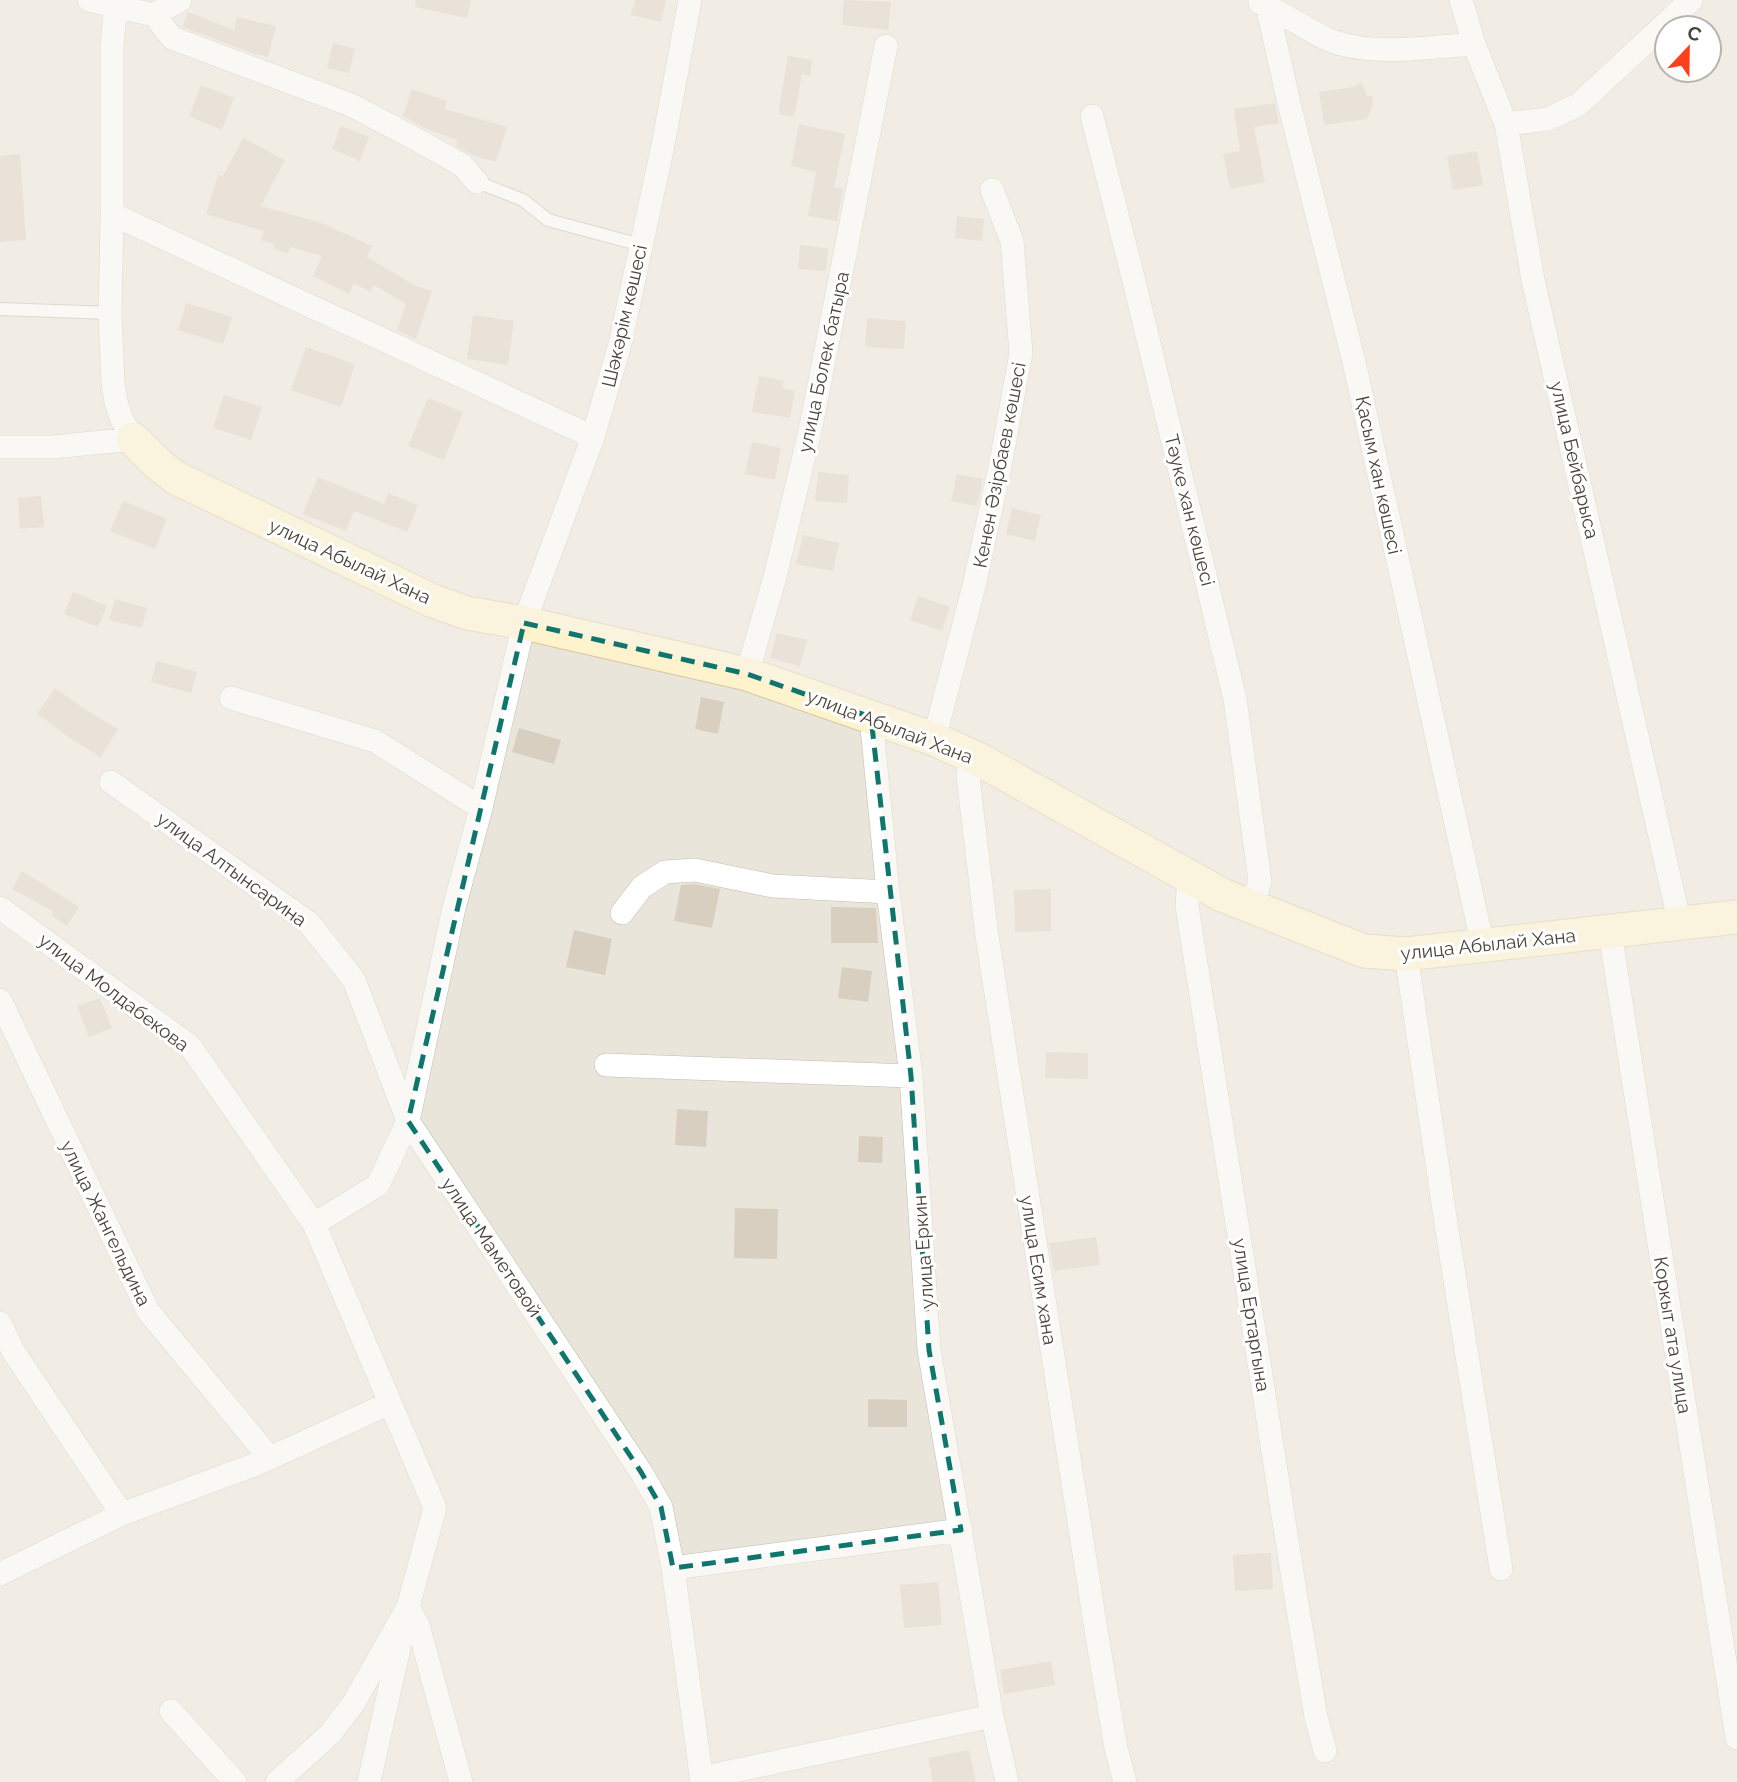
<svg xmlns="http://www.w3.org/2000/svg" width="1737" height="1782" viewBox="0 0 1737 1782" font-family="Raleway,sans-serif">
<style>
.residential{fill:#eae5da;fill-rule:evenodd}
.building{fill:#d8cfc1}
.lines{fill:none;stroke-linecap:round;stroke-linejoin:round}
.lane-casing{stroke:#c2bbae;stroke-width:14}
.street-casing{stroke:#c2bbae;stroke-width:24}
.secondary-casing{stroke:#d6c79b;stroke-width:35}
.lane{stroke:#fff;stroke-width:12}
.street{stroke:#fff;stroke-width:23}
.secondary{stroke:#fff3cd;stroke-width:33}
.marked{fill:none;stroke:#0f766e;stroke-width:5;stroke-dasharray:14 9;stroke-linejoin:round}
.labels{text-anchor:middle;dominant-baseline:central;stroke-width:6;stroke-linejoin:round;paint-order:stroke}
.street-label{font-size:19px;fill:#4b4439;stroke:#fff}
</style>
<rect width="100%" height="100%" fill="#f6f3ec"/>
<path class="residential" d="M 0,0 L 1737,0 L 1737,1782 L 0,1782 ZM 1667,28 L 1709,28 L 1709,70 L 1667,70 Z"/>
<path class="building" d="M 416,0 L 471,0 L 467,18 L 415,7 Z
M 635,0 L 666,0 L 661,22 L 631,15 Z
M 844,0 L 891,2 L 888,30 L 842,25 Z
M 188,12 L 234,30 L 237,17 L 276,26 L 268,57 L 255,54 L 182,27 Z
M 333,43 L 355,49 L 349,73 L 327,68 Z
M 788,56 L 812,60 L 810,76 L 802,74 L 794,117 L 778,114 Z
M 1361,82 L 1367,96 L 1373,96 L 1372,107 L 1367,119 L 1324,125 L 1319,92 L 1353,87 Z
M 201,85 L 234,98 L 222,130 L 189,116 Z
M 412,89 L 447,101 L 445,109 L 507,127 L 496,162 L 472,155 L 456,146 L 458,140 L 429,130 L 403,116 Z
M 1275,103 L 1279,123 L 1254,127 L 1265,182 L 1230,189 L 1223,154 L 1240,151 L 1234,109 Z
M 799,124 L 845,134 L 834,188 L 843,189 L 837,221 L 808,216 L 816,172 L 791,166 Z
M 341,126 L 369,137 L 360,161 L 332,149 Z
M 243,138 L 285,160 L 261,206 L 322,223 L 372,246 L 367,257 L 414,285 L 432,291 L 416,339 L 397,330 L 406,304 L 374,285 L 370,292 L 354,283 L 349,294 L 313,276 L 322,256 L 290,247 L 288,253 L 273,249 L 274,244 L 261,240 L 264,231 L 206,214 L 218,175 L 223,176 Z
M 1477,151 L 1483,185 L 1453,190 L 1447,156 Z
M 20,154 L 26,240 L 0,242 L 0,156 Z
M 957,216 L 984,219 L 982,241 L 955,238 Z
M 800,245 L 828,248 L 826,271 L 798,269 Z
M 186,303 L 232,317 L 223,344 L 178,330 Z
M 473,315 L 514,321 L 508,365 L 467,359 Z
M 867,318 L 906,321 L 904,349 L 865,347 Z
M 306,347 L 355,364 L 341,407 L 291,390 Z
M 759,376 L 784,381 L 782,388 L 795,391 L 790,418 L 752,412 Z
M 224,395 L 262,407 L 251,440 L 213,428 Z
M 428,398 L 463,412 L 444,460 L 408,446 Z
M 752,442 L 781,448 L 775,480 L 745,474 Z
M 818,472 L 849,475 L 847,503 L 815,501 Z
M 957,474 L 983,479 L 977,506 L 951,501 Z
M 318,477 L 384,504 L 388,493 L 418,505 L 407,532 L 354,511 L 346,531 L 303,514 Z
M 41,496 L 44,527 L 20,529 L 18,498 Z
M 123,501 L 167,519 L 155,549 L 110,531 Z
M 1012,508 L 1041,515 L 1035,541 L 1006,534 Z
M 803,535 L 839,543 L 833,571 L 796,564 Z
M 73,592 L 107,606 L 98,627 L 64,614 Z
M 918,596 L 950,607 L 942,631 L 910,620 Z
M 115,599 L 147,608 L 142,628 L 109,620 Z
M 777,633 L 807,640 L 800,666 L 770,658 Z
M 157,661 L 197,672 L 191,693 L 151,682 Z
M 55,688 L 83,708 L 118,729 L 101,757 L 73,740 L 37,714 Z
M 701,697 L 724,702 L 718,734 L 695,729 Z
M 519,728 L 561,740 L 554,764 L 512,752 Z
M 22,871 L 79,907 L 67,926 L 51,915 L 54,912 L 12,889 Z
M 694,884 L 720,889 L 712,928 L 674,921 L 681,885 Z
M 1051,889 L 1051,931 L 1015,932 L 1014,890 Z
M 831,907 L 876,908 L 878,943 L 831,943 Z
M 574,930 L 612,939 L 605,975 L 566,967 Z
M 842,967 L 872,971 L 868,1002 L 838,998 Z
M 100,998 L 112,1028 L 89,1037 L 77,1006 Z
M 1046,1052 L 1088,1053 L 1088,1079 L 1045,1078 Z
M 677,1109 L 708,1111 L 706,1147 L 675,1145 Z
M 859,1136 L 883,1137 L 882,1163 L 858,1162 Z
M 735,1208 L 778,1209 L 777,1259 L 734,1258 Z
M 1096,1237 L 1100,1265 L 1054,1271 L 1049,1243 Z
M 868,1399 L 907,1400 L 907,1427 L 868,1427 Z
M 1271,1553 L 1273,1589 L 1235,1591 L 1233,1555 Z
M 938,1582 L 942,1625 L 904,1628 L 900,1585 Z
M 1051,1661 L 1055,1685 L 1004,1694 L 1000,1670 Z
M 969,1750 L 976,1782 L 933,1782 L 928,1758 Z"/>
<g class="lines">
<g class="lane-casing">
<path id="lane" d="M 477,182 L 523,200 L 548,220 L 641,245
M 0,309 L 110,313"/>
</g>
<g class="street-casing">
<path id="street" d="M 89,0 L 154,15 L 180,0
M 690,0 L 662,150 L 620,344 L 593,437 L 524,623 L 481,808 L 454,908 L 408,1121 L 641,1472 L 661,1507 L 673,1568 L 961,1530
M 1461,0 L 1474,44 L 1506,124 L 1533,280 L 1680,924
M 1260,3 C 1283,13 1304,28 1327,39 C 1367,57 1432,47 1474,44
M 1267,6 L 1289,103 L 1354,362 L 1483,946
M 154,15 L 172,38 L 351,105 L 412,137 L 462,165 L 477,182
M 1092,116 L 1134,281 L 1235,699 L 1260,881 L 1252,907
M 1506,124 L 1548,119 L 1578,105 L 1691,0
M 112,214 L 593,437
M 0,447 L 53,447 L 133,439 L 122,420 L 116,402 L 113,383 L 110,313 L 112,214 L 112,47 L 116,0
M 747,674 L 775,577 L 810,431 L 886,46
M 231,698 L 375,741 L 481,808
M 871,717 L 888,892 L 911,1076 L 929,1350 L 992,1716 L 1007,1782
M 934,739 L 974,586 L 1000,467 L 1021,353 L 1012,241 L 992,190
M 969,755 L 968,777 L 987,936 L 1097,1636 L 1116,1748 L 1125,1782
M 111,782 L 309,923 L 354,980 L 408,1121 L 378,1185 L 314,1224 L 435,1508 L 408,1607 L 418,1625 L 461,1782
M 1189,877 L 1187,906 L 1297,1604 L 1316,1717 L 1325,1751
M 0,908 L 190,1046 L 314,1224
M 622,913 L 642,887 L 665,872 L 695,870 L 773,886 L 888,892
M 1610,932 L 1737,1738
M 1406,954 L 1446,1224 L 1501,1569
M 0,1000 L 148,1311 L 270,1458
M 606,1065 L 911,1076
M 0,1323 L 13,1351 L 122,1514
M 673,1568 L 702,1782
M 0,1574 L 122,1514 L 259,1463 L 390,1403
M 171,1711 L 235,1782
M 701,1778 L 992,1716
M 277,1782 L 330,1734 L 353,1704 L 408,1607
M 369,1782 L 403,1630"/>
</g>
<g class="secondary-casing">
<path id="secondary" d="M 133,439 L 159,465 L 176,478 L 433,601 L 467,613 L 524,623 L 747,674 L 934,739 L 980,760 L 1222,895 L 1364,951 L 1406,954 L 1737,917"/>
</g>
<use href="#lane" class="lane"/>
<use href="#street" class="street"/>
<use href="#secondary" class="secondary"/>
</g>
<path d="M0 0H1737V1782H0ZM 524,623 L 747,674 L 871,717 L 911,1076 L 929,1350 L 961,1530 L 673,1568 L 661,1507 L 641,1472 L 408,1121 Z" fill="#f6f3ec" fill-opacity=".55" fill-rule="evenodd"/>
<path class="marked" d="M 524,623 L 747,674 L 871,717 L 911,1076 L 929,1350 L 961,1530 L 673,1568 L 661,1507 L 641,1472 L 408,1121 Z"/>
<g class="labels">
<g class="street-label">
<text transform="translate(624 316) rotate(-77)">Шәкәрім көшесі</text>
<text transform="translate(823 362) rotate(-78)">улица Болек батыра</text>
<text transform="translate(1575 460) rotate(77)">улица Бейбарыса</text>
<text transform="translate(999 465) rotate(-79)">Кенен Әзірбаев көшесі</text>
<text transform="translate(1379 475) rotate(78)">Қасым хан көшесі</text>
<text transform="translate(1190 510) rotate(76)">Тәуке хан көшесі</text>
<text transform="translate(350 561) rotate(25)">улица Абылай Хана</text>
<text transform="translate(890 726) rotate(21)">улица Абылай Хана</text>
<text transform="translate(232 869) rotate(36)">улица Алтынсарина</text>
<text transform="translate(1488 944) rotate(-6)">улица Абылай Хана</text>
<text transform="translate(114 992) rotate(37)">улица Молдабекова</text>
<text transform="translate(106 1223) rotate(64)">улица Жангельдина</text>
<text transform="translate(492 1247) rotate(56)">улица Маметовой</text>
<text transform="translate(923 1252) rotate(-94)">улица Еркин</text>
<text transform="translate(1039 1270) rotate(81)">улица Есим хана</text>
<text transform="translate(1252 1315) rotate(81)">улица Ертаргына</text>
<text transform="translate(1673 1335) rotate(81)">Коркыт ата улица</text>
</g>
</g>
<g transform="translate(1688 49) rotate(22)"><circle r="33" fill="#ffffff" stroke="#b7b4b0" stroke-width="2"/>
<path d="M0-5L12 26L0 18L-12 26Z" fill="#fc3f1d"/>
<text y="-10" font-size="19" font-weight="bold" text-anchor="middle" fill="#4b4439">С</text>
</g>
</svg>
